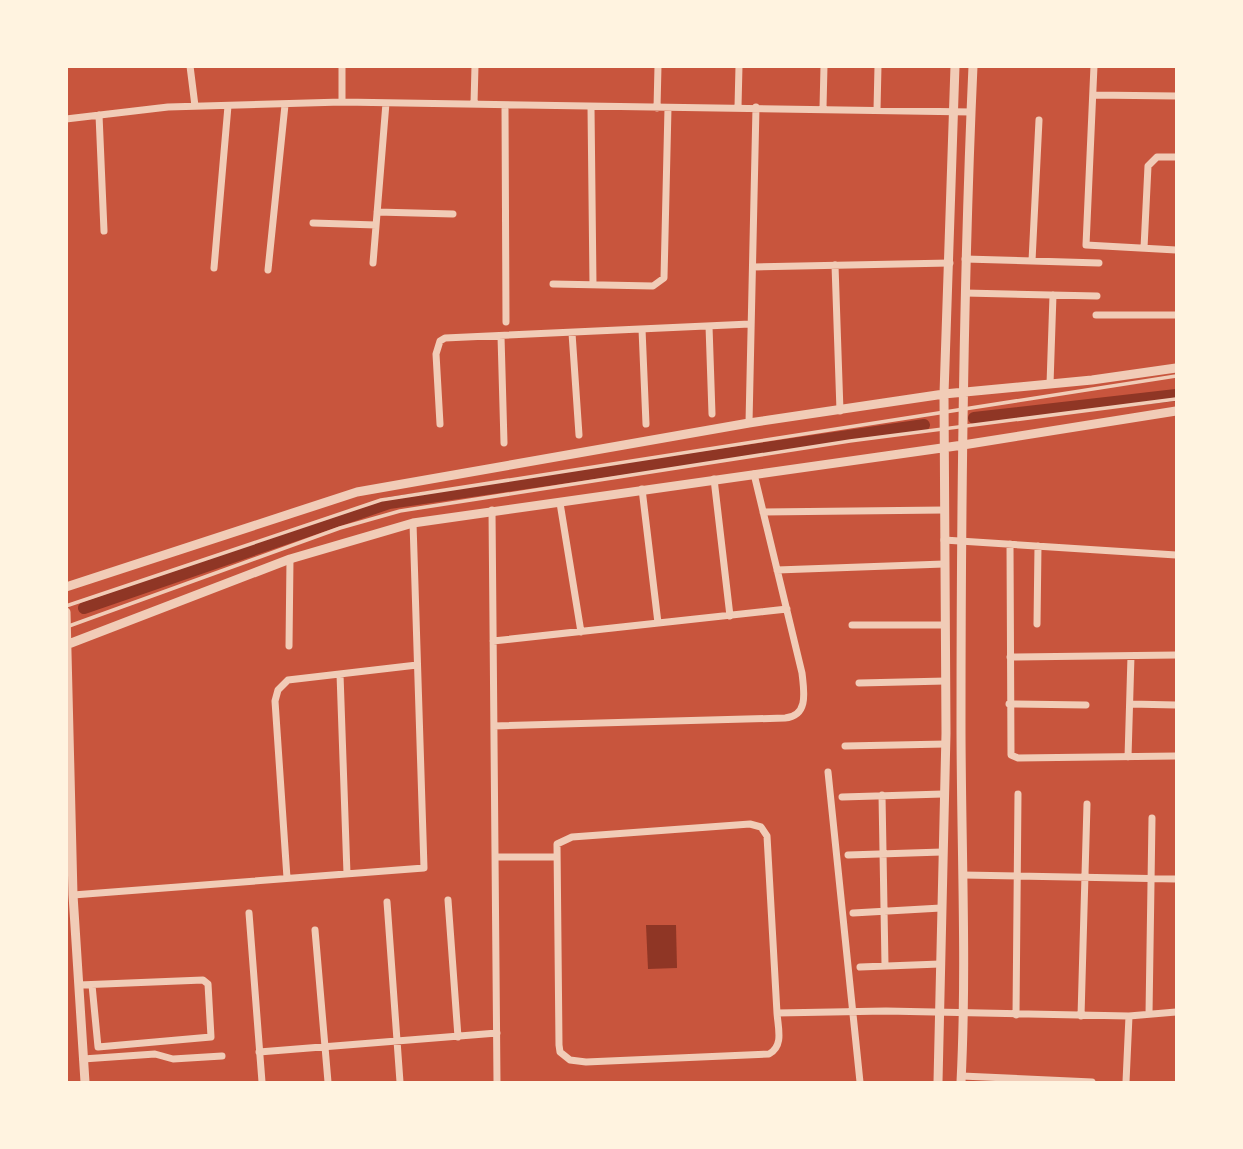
<svg xmlns="http://www.w3.org/2000/svg" width="1243" height="1149" viewBox="0 0 1243 1149" font-family="'Source Serif 4',serif">
<style>
.water{fill:#8f3625}
.lines{fill:none;stroke-linecap:round;stroke-linejoin:round}
.canal{stroke:#8f3625;stroke-width:12}
.service{stroke:#f1ccb7;stroke-width:3.5}
.minor{stroke:#f1ccb7;stroke-width:7}
.tertiary{stroke:#f1ccb7;stroke-width:9}
</style>
<rect width="100%" height="100%" fill="#c8553d"/>
<path class="water" d="M 646,925 L 676,925 L 677,968 L 648,969 Z"/>
<g class="lines">
<path class="canal" d="M 974,418 L 1176,395
M 84,608 L 389,503 L 924,425"/>
<path class="service" d="M 66,606 L 381,500 L 1176,376
M 69,626 L 340,528 L 400,511 L 850,441 L 1176,399"/>
<path class="minor" d="M 190,66 L 195,106
M 1094,66 L 1086,245 L 1176,250
M 1093,95 L 1176,96
M 342,102 L 342,66
M 474,104 L 475,66
M 505,106 L 506,322
M 591,107 L 593,285
M 738,107 L 739,66
M 657,108 L 658,66
M 823,108 L 824,66
M 877,110 L 878,66
M 99,115 L 104,231
M 66,119 L 168,107 L 342,102 L 971,112
M 377,212 L 453,214
M 313,223 L 376,225
M 1144,248 L 1148,166 L 1157,157 L 1176,157
M 965,259 L 1099,263
M 1032,261 L 1039,120
M 373,263 L 386,103
M 835,265 L 840,411
M 753,267 L 950,263
M 214,268 L 228,106
M 268,270 L 285,105
M 553,284 L 653,286 L 664,278 L 668,108
M 965,293 L 1097,296
M 1096,315 L 1176,315
M 709,326 L 712,414
M 642,329 L 646,424
M 572,333 L 579,435
M 501,336 L 504,443
M 1050,384 L 1053,295
M 749,423 L 756,107
M 440,424 L 436,354 L 440,341 L 445,338 L 750,324
M 714,479 L 730,616
M 642,489 L 658,623
M 560,503 L 581,632
M 492,510 L 497,1082
M 763,512 L 944,510
M 944,540 L 1176,555
M 1010,544 L 1011,755 L 1018,758 L 1176,756
M 777,570 L 944,564
M 1037,624 L 1038,546
M 852,625 L 945,625
M 493,641 L 787,609
M 289,646 L 290,559
M 1010,657 L 1176,655
M 340,674 L 347,874
M 859,683 L 946,681
M 1009,704 L 1086,705
M 1130,704 L 1176,705
M 494,726 L 785,718 C 809,716 804,691 802,673 L 754,474
M 845,746 L 946,744
M 1128,757 L 1131,656
M 828,772 L 860,1082
M 882,795 L 885,965
M 842,797 L 943,794
M 848,855 L 942,852
M 495,857 L 555,857
M 963,875 L 1176,879
M 287,878 L 275,701 L 278,690 L 288,680 L 417,665
M 73,895 L 424,868 L 413,523
M 448,900 L 458,1037
M 387,902 L 400,1082
M 249,913 L 262,1082
M 853,913 L 941,908
M 315,930 L 328,1082
M 860,967 L 940,964
M 79,985 L 203,980 L 208,984 L 211,1037 L 98,1047 L 92,985
M 777,1013 C 778,1028 784,1046 769,1054 L 586,1062 L 570,1060 L 560,1052 L 559,1045 L 557,844 L 572,837 L 750,824 L 761,827 L 767,836 L 777,1013 L 886,1011 L 1129,1016 L 1176,1012
M 1149,1014 L 1152,818
M 1016,1015 L 1018,794
M 1081,1016 L 1087,804
M 259,1052 L 497,1033
M 83,1059 L 155,1054 L 173,1059 L 222,1056
M 962,1076 L 1092,1082
M 1126,1082 L 1129,1016"/>
<path class="tertiary" d="M 66,587 L 357,492 L 749,423 L 944,394 L 1092,380 L 1176,368
M 66,612 L 73,895 L 85,1082
M 66,645 L 290,559 L 413,523 L 963,445 L 1176,411
M 938,1082 L 946,733 L 944,394 L 955,66
M 961,1082 C 967,963 961,843 961,723 C 961,504 963,285 973,66"/>
</g>
<rect width="1243" height="1149" fill="none" stroke="#fff3e0" stroke-width="136"/>
</svg>
